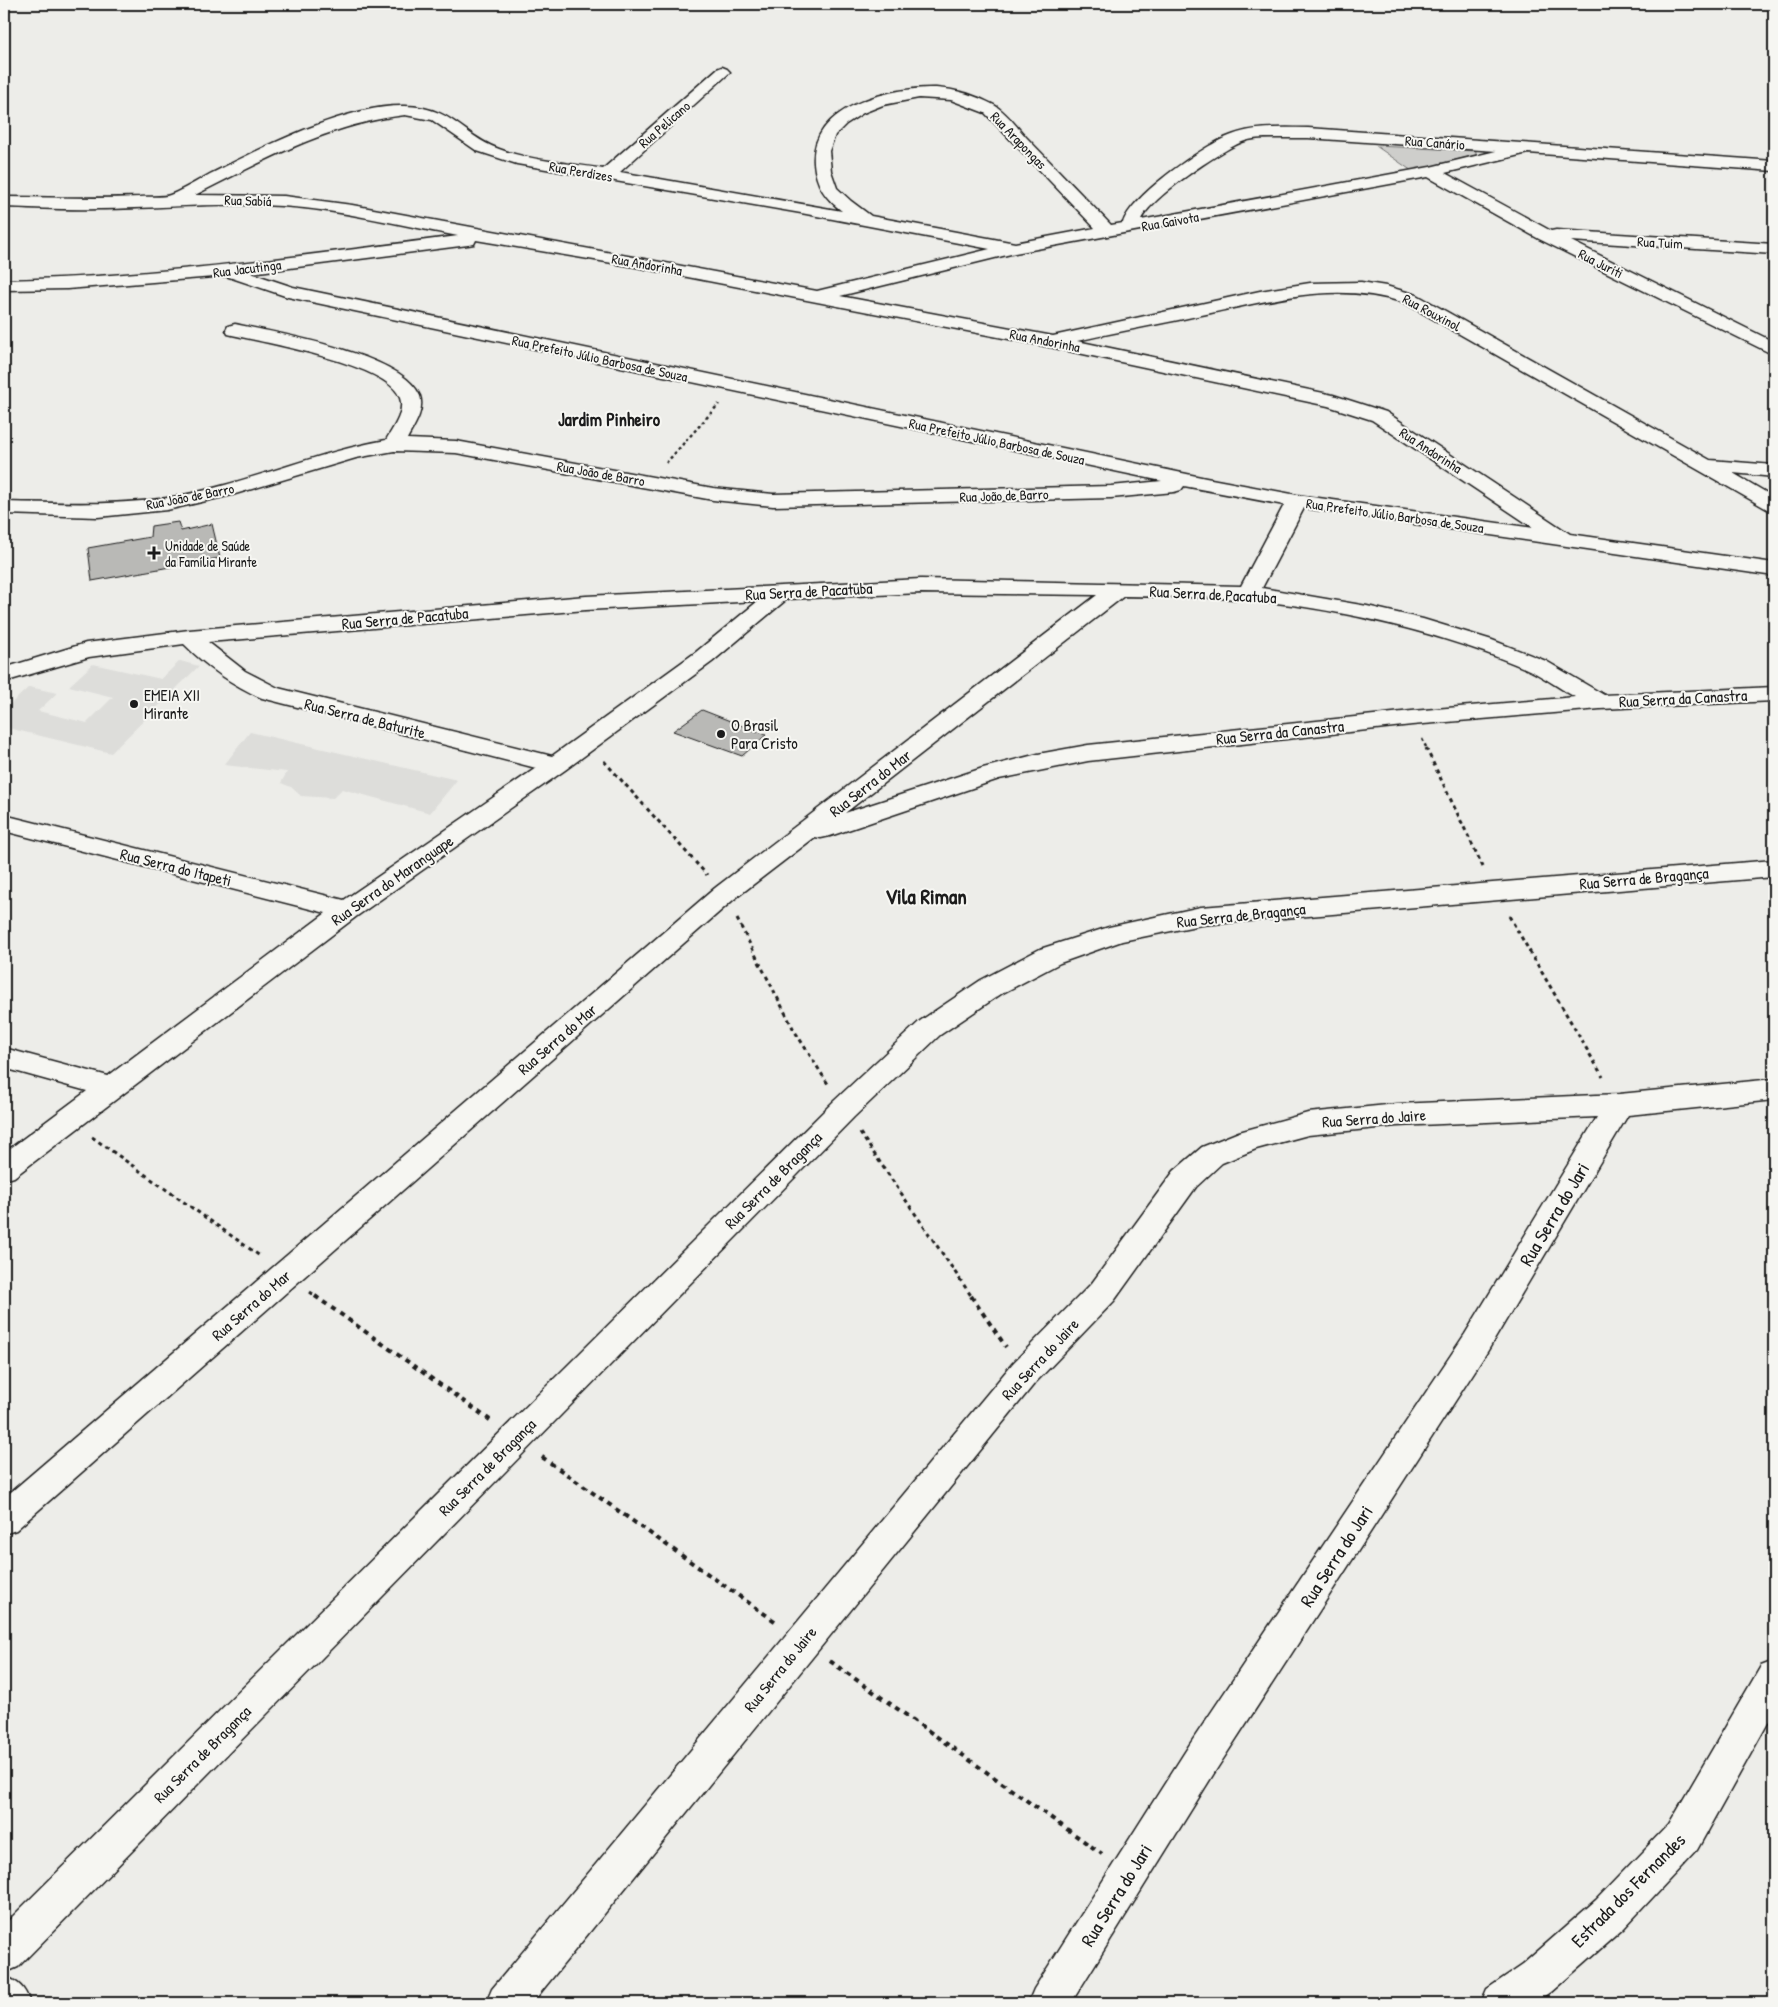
<svg xmlns="http://www.w3.org/2000/svg" width="1778" height="2007" viewBox="0 0 1778 2007" font-family="'Patrick Hand',sans-serif">
<style>
.built{fill:#ddddda}
.green{fill:#cececb;stroke:#757574}
.building{fill:#b9b9b6;stroke:#1c1c1c}
.lines{fill:none;stroke-linecap:round;stroke-linejoin:round}
.minor-casing{stroke:#1c1c1c;stroke-width:3}
.path-far2{stroke:#1c1c1c;stroke-width:2.5;stroke-dasharray:3 3;stroke-linecap:butt}
.path-far1{stroke:#1c1c1c;stroke-width:3;stroke-dasharray:4 4;stroke-linecap:butt}
.path{stroke:#1c1c1c;stroke-width:4;stroke-dasharray:5 5;stroke-linecap:butt}
.minor{fill:#f6f6f2;fill-rule:evenodd}
.poi-dot{fill:#1c1c1c;stroke:#f6f6f2;stroke-width:2}
.labels{text-anchor:middle;dominant-baseline:central;stroke-width:4;stroke-linejoin:round;paint-order:stroke}
.far-street-label{font-size:14px;fill:#1c1c1c;stroke:#f6f6f2}
.far-poi-label{font-size:14px;fill:#1c1c1c;stroke:#f6f6f2;text-anchor:start}
.street-label{font-size:16px;fill:#1c1c1c;stroke:#f6f6f2}
.poi-label{font-size:16px;fill:#1c1c1c;stroke:#f6f6f2;text-anchor:start}
.far-district-label{font-size:18px;font-weight:bold;fill:#1c1c1c;stroke:#f6f6f2}
.near-street-label{font-size:19px;fill:#1c1c1c;stroke:#f6f6f2}
.district-label{font-size:21px;font-weight:bold;fill:#1c1c1c;stroke:#f6f6f2}
</style>
<rect width="100%" height="100%" fill="#edede9"/>
<filter id="ink" filterUnits="userSpaceOnUse"><feTurbulence type="fractalNoise" baseFrequency=".02" numOctaves="2"/><feDisplacementMap in="SourceGraphic" scale="10" xChannelSelector="R" yChannelSelector="G"/><feConvolveMatrix kernelMatrix="1 2 1 2 8 2 1 2 1" color-interpolation-filters="sRGB"/></filter>
<g filter="url(#ink)">
<path class="built" d="M 180,661 L 199,666 L 111,753 L 4,727 L 4,710 L 29,687 L 57,693 L 38,711 L 87,723 L 113,697 L 69,686 L 93,664 L 161,679 Z
M 250,732 L 457,780 L 430,813 L 342,789 L 333,798 L 301,796 L 291,787 L 281,783 L 287,772 L 224,765 Z"/>
<path class="green" d="M 1376,146 L 1476,151 L 1476,155 L 1412,171 Z"/>
<path class="building" d="M 178,522 L 181,531 L 212,524 L 220,558 L 92,581 L 88,548 L 150,537 L 151,526 Z
M 702,710 L 766,735 L 742,756 L 673,731 Z"/>
<g class="lines">
<g class="minor-casing">
<path id="minor" d="M 1621,4 L 1642,4 L 1640,7 L 1623,7 Z
M 722,67 L 727,69 L 730,72 L 727,75 L 620,172 L 842,211 C 825,198 816,185 814,163 C 810,106 891,87 936,88 C 955,89 977,96 994,105 C 1006,112 1017,127 1026,137 C 1055,167 1083,196 1111,225 L 1123,223 C 1131,196 1205,144 1232,135 C 1256,126 1283,128 1308,128 L 1774,161 L 1774,171 L 1528,153 L 1445,173 L 1551,231 L 1556,230 L 1774,244 L 1774,254 L 1571,241 L 1774,342 L 1774,355 L 1539,239 L 1428,177 L 1015,253 L 840,296 L 1053,336 L 1260,291 L 1310,283 L 1361,282 L 1386,286 L 1417,295 L 1710,460 L 1774,465 L 1774,477 L 1733,473 L 1774,497 L 1774,511 L 1767,509 L 1405,303 C 1337,281 1277,299 1211,313 C 1166,323 1121,331 1077,341 L 1333,395 L 1386,412 L 1570,534 L 1774,563 L 1774,576 L 1304,508 L 1262,588 L 1367,606 L 1423,619 L 1492,640 L 1546,661 L 1604,695 L 1774,687 L 1774,701 L 1600,709 L 1412,725 L 1088,761 L 999,779 L 830,836 L 821,838 L 815,837 L 733,900 L 16,1530 L 4,1534 L 4,1498 L 715,888 L 1097,595 L 921,593 L 787,599 L 712,662 L 565,770 L 357,916 L 14,1177 L 4,1180 L 4,1153 L 87,1091 L 4,1068 L 4,1048 L 108,1076 L 326,913 L 4,831 L 4,815 L 344,900 L 536,768 L 262,698 C 232,685 207,667 184,644 L 89,657 L 4,682 L 4,668 L 86,643 L 189,630 L 586,596 L 921,579 L 1241,586 L 1284,505 L 1184,486 L 1181,490 L 1174,492 L 1111,498 L 773,506 L 713,500 L 456,453 L 394,451 L 356,458 L 232,495 L 167,510 L 98,517 L 4,514 L 4,502 C 59,503 112,506 167,498 C 242,486 312,453 386,440 C 393,428 405,412 400,398 C 391,364 261,342 228,334 L 226,330 L 228,326 L 235,324 C 276,333 404,354 420,396 C 425,411 413,428 407,439 L 456,441 L 713,488 L 773,494 L 1111,486 L 1162,481 L 288,297 L 226,276 L 67,289 L 4,290 L 4,280 C 156,277 307,255 458,236 C 400,225 341,210 282,206 C 221,202 160,208 99,209 C 68,210 36,208 4,207 L 4,197 C 49,197 94,199 140,197 C 149,196 162,198 170,195 C 183,190 197,181 210,174 C 262,148 347,104 405,106 C 453,107 461,135 499,149 C 530,161 570,163 603,169 L 717,69 ZM 919,98 L 951,100 L 985,113 L 1095,228 L 1015,243 L 871,216 L 851,201 L 837,188 L 831,171 L 829,151 L 835,135 L 846,124 L 863,113 L 883,105 ZM 405,115 L 432,120 L 477,151 L 517,164 L 801,213 L 990,249 L 817,291 L 352,205 L 284,196 L 195,195 C 263,161 328,124 405,115 ZM 1273,138 L 1308,138 L 1496,151 L 1430,167 L 1141,220 C 1150,198 1220,151 1242,142 C 1252,138 1262,138 1273,138 ZM 476,240 L 636,267 L 1050,347 L 1328,406 L 1372,420 L 1534,528 L 1297,495 L 1206,478 L 293,287 L 251,273 L 468,245 L 474,244 ZM 1124,596 C 1166,597 1208,596 1249,600 C 1339,608 1447,634 1529,670 C 1544,677 1559,688 1575,697 L 1412,711 L 1088,745 L 1038,754 L 983,768 L 845,813 ZM 758,601 L 696,652 L 552,756 L 278,688 L 245,671 L 208,642 L 586,610 Z
M 1774,860 L 1774,877 L 1201,925 L 1122,941 L 1060,963 L 1001,994 L 940,1035 L 854,1117 L 18,1967 L 4,1973 L 4,1925 L 834,1101 L 920,1021 L 981,980 L 1040,949 L 1109,927 L 1201,907 Z
M 1774,1079 L 1774,1100 L 1628,1115 L 1487,1352 L 1216,1770 L 1071,2003 L 1028,2003 L 1034,1989 L 1190,1744 L 1465,1334 L 1597,1117 L 1397,1126 L 1308,1135 L 1256,1149 L 1222,1163 L 1196,1187 L 1114,1301 L 1035,1383 L 532,2003 L 486,2003 L 492,1989 L 1013,1363 L 1092,1283 L 1174,1171 L 1202,1147 L 1239,1132 L 1308,1113 L 1397,1104 L 1619,1094 Z
M 1774,1661 L 1774,1712 L 1697,1850 L 1624,1928 L 1550,1993 L 1536,2003 L 1481,2003 L 1487,1989 L 1522,1965 L 1596,1900 L 1669,1824 L 1761,1666 Z
M 4,1976 C 19,1982 25,1988 30,2003 L 4,2003 Z"/>
</g>
<path class="path-far2" d="M 666,463 L 719,404
M 1422,739 L 1427,749"/>
<path class="path-far1" d="M 1426,748 L 1483,867
M 604,761 L 707,875
M 1509,916 L 1603,1077
M 737,919 L 794,1030 L 828,1084
M 860,1133 L 972,1297
M 92,1137 L 260,1256
M 310,1292 L 317,1297"/>
<path class="path" d="M 315,1296 L 490,1420
M 971,1296 L 1006,1347
M 542,1457 L 776,1622
M 830,1661 L 1102,1854"/>
<use href="#minor" class="minor"/>
</g>
</g>
<g class="poi-dot">
<path d="M151.5 545.5h5v5h5v5h-5v5h-5v-5h-5v-5h5z"/>
<circle cx="134" cy="704" r="5"/>
<circle cx="721" cy="734" r="5"/>
</g>
<g class="labels">
<g class="far-street-label">
<text transform="translate(664 124) rotate(-41)">Rua Pelicano</text>
<text transform="translate(1019 140) rotate(46)">Rua Arapongas</text>
<text transform="translate(1435 142) rotate(4)">Rua Canário</text>
<text transform="translate(581 171) rotate(10)">Rua Perdizes</text>
<text transform="translate(248 200) rotate(2)">Rua Sabiá</text>
<text transform="translate(1170 221) rotate(-10)">Rua Gaivota</text>
<text transform="translate(1660 242) rotate(3)">Rua Tuim</text>
<text transform="translate(1601 263) rotate(27)">Rua Juriti</text>
<text transform="translate(647 264) rotate(10)">Rua Andorinha</text>
<text transform="translate(247 268) rotate(-7)">Rua Jacutinga</text>
<text transform="translate(1432 312) rotate(28)">Rua Rouxinol</text>
<text transform="translate(1045 340) rotate(11)">Rua Andorinha</text>
<text transform="translate(600 358) rotate(12)">Rua Prefeito Júlio Barbosa de Souza</text>
<text transform="translate(997 441) rotate(12)">Rua Prefeito Júlio Barbosa de Souza</text>
<text transform="translate(1431 450) rotate(33)">Rua Andorinha</text>
<text transform="translate(601 473) rotate(10)">Rua João de Barro</text>
<text transform="translate(1004 495) rotate(-2)">Rua João de Barro</text>
<text transform="translate(190 496) rotate(-11)">Rua João de Barro</text>
<text transform="translate(1395 515) rotate(8)">Rua Prefeito Júlio Barbosa de Souza</text>
</g>
<g class="far-poi-label">
<text x="165" y="545">Unidade de Saúde<tspan x="165" dy="16">da Família Mirante</tspan></text>
</g>
<g class="street-label">
<text transform="translate(809 591) rotate(-3)">Rua Serra de Pacatuba</text>
<text transform="translate(1213 594) rotate(3)">Rua Serra de Pacatuba</text>
<text transform="translate(405 618) rotate(-5)">Rua Serra de Pacatuba</text>
<text transform="translate(1683 698) rotate(-3)">Rua Serra da Canastra</text>
<text transform="translate(365 718) rotate(14)">Rua Serra de Baturite</text>
<text transform="translate(1280 732) rotate(-6)">Rua Serra da Canastra</text>
<text transform="translate(870 783) rotate(-38)">Rua Serra do Mar</text>
<text transform="translate(176 867) rotate(14)">Rua Serra do Itapeti</text>
<text transform="translate(1644 878) rotate(-5)">Rua Serra de Bragança</text>
<text transform="translate(392 880) rotate(-35)">Rua Serra do Maranguape</text>
<text transform="translate(1241 915) rotate(-6)">Rua Serra de Bragança</text>
<text transform="translate(557 1039) rotate(-41)">Rua Serra do Mar</text>
<text transform="translate(1374 1118) rotate(-4)">Rua Serra do Jaire</text>
<text transform="translate(773 1180) rotate(-45)">Rua Serra de Bragança</text>
<text transform="translate(251 1305) rotate(-41)">Rua Serra do Mar</text>
<text transform="translate(1040 1359) rotate(-47)">Rua Serra do Jaire</text>
<text transform="translate(487 1467) rotate(-45)">Rua Serra de Bragança</text>
<text transform="translate(780 1669) rotate(-51)">Rua Serra do Jaire</text>
<text transform="translate(202 1754) rotate(-45)">Rua Serra de Bragança</text>
</g>
<g class="poi-label">
<text x="144" y="695">EMEIA XII<tspan x="144" dy="18">Mirante</tspan></text>
<text x="731" y="725">O Brasil<tspan x="731" dy="18">Para Cristo</tspan></text>
</g>
<g class="far-district-label">
<text x="609" y="419">Jardim Pinheiro</text>
</g>
<g class="near-street-label">
<text transform="translate(1554 1214) rotate(-59)">Rua Serra do Jari</text>
<text transform="translate(1336 1556) rotate(-57)">Rua Serra do Jari</text>
<text transform="translate(1628 1890) rotate(-45)">Estrada dos Fernandes</text>
<text transform="translate(1116 1895) rotate(-58)">Rua Serra do Jari</text>
</g>
<g class="district-label">
<text x="926" y="896">Vila Riman</text>
</g>
</g>
<rect width="1778" height="2007" fill="none" stroke="#f6f6f2" stroke-width="20"/>
<rect x="10" y="10" width="1758" height="1987" fill="none" stroke="#1c1c1c" stroke-width="2" filter="url(#ink)"/>
</svg>
